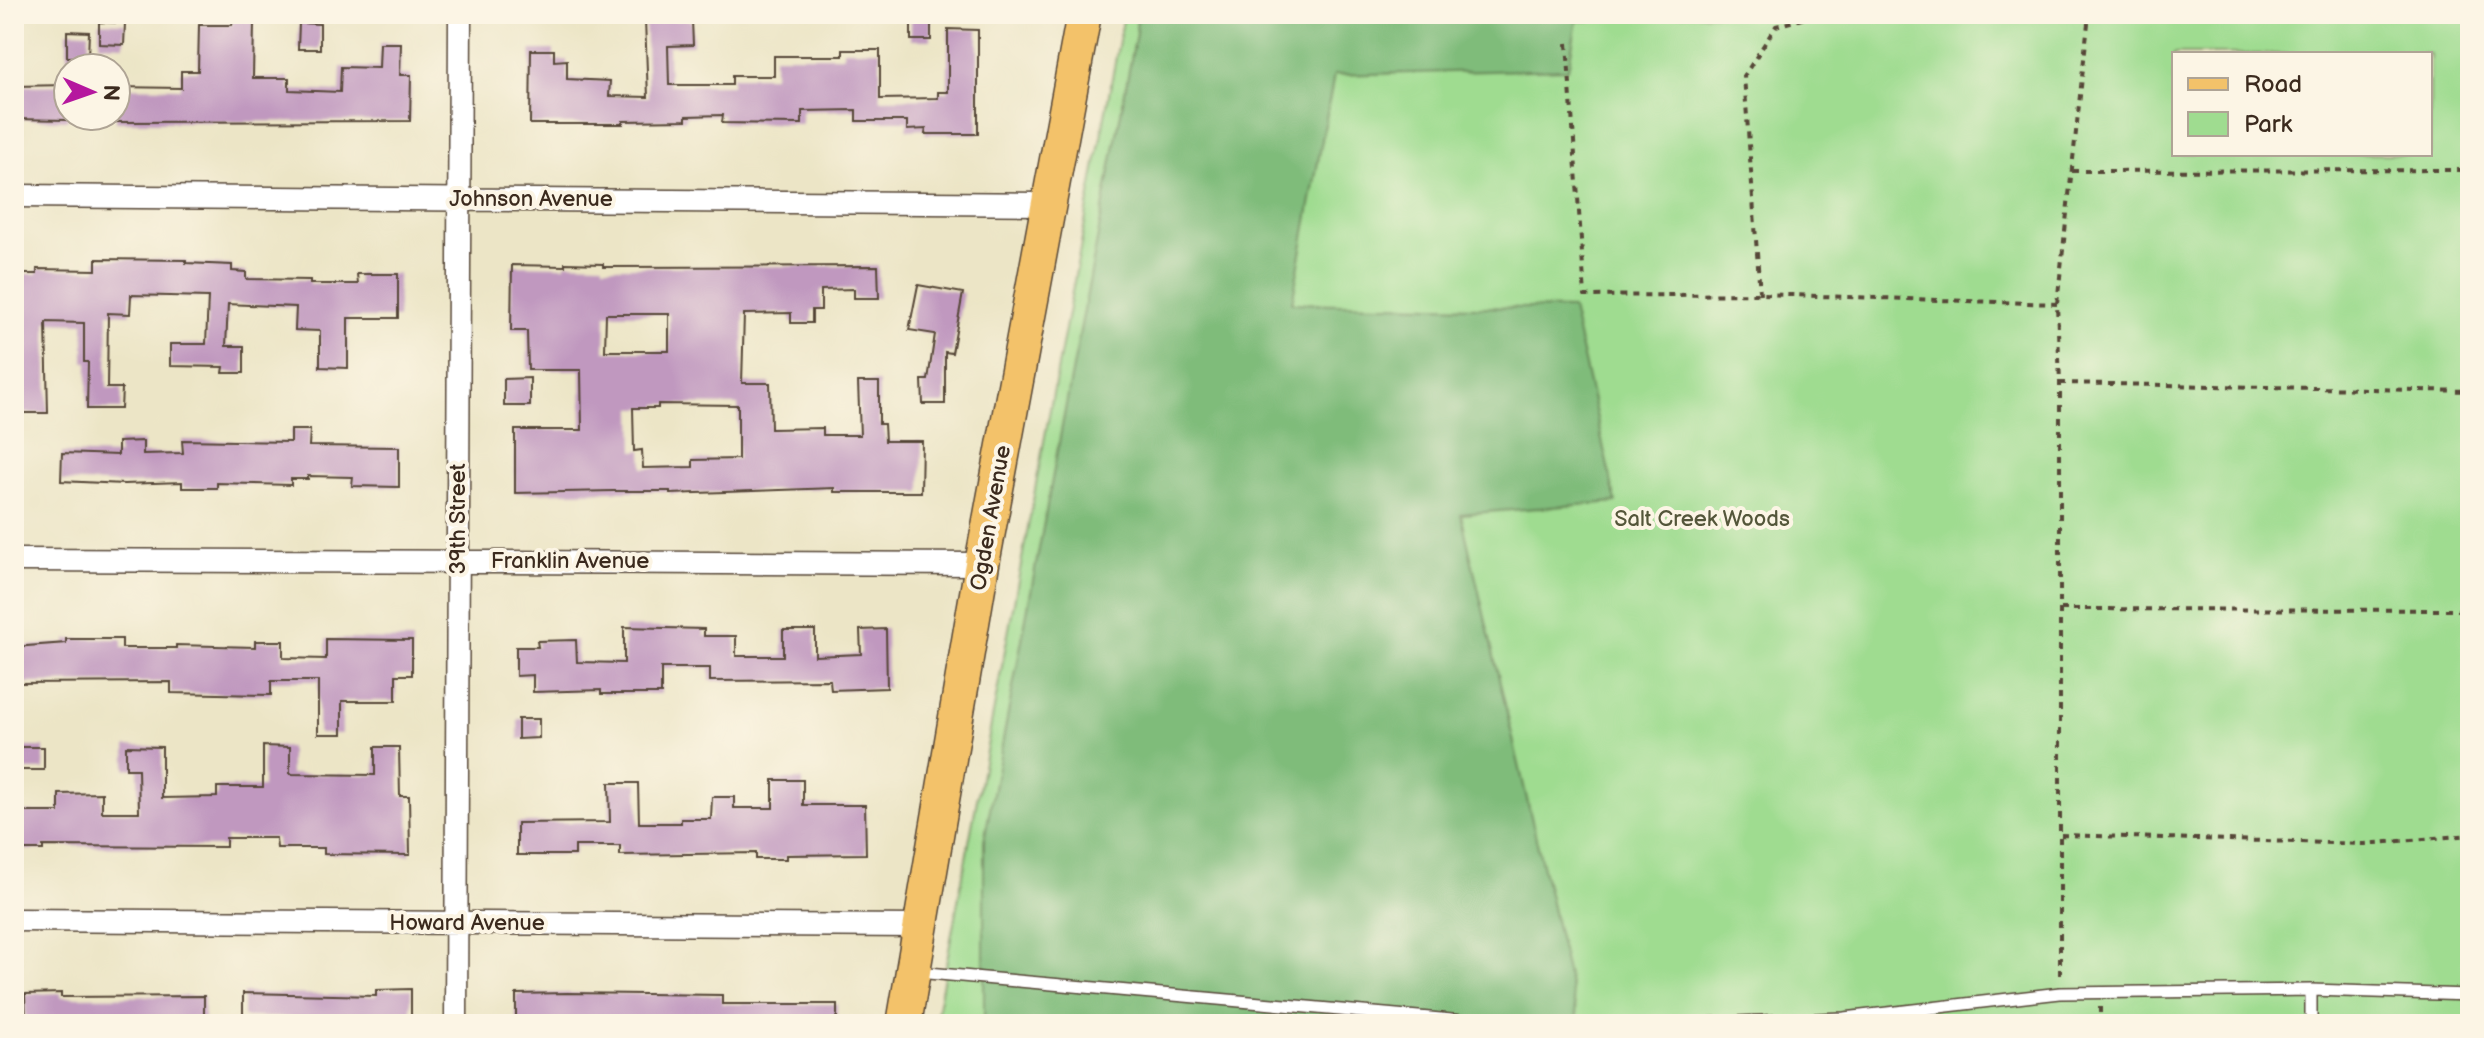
<svg xmlns="http://www.w3.org/2000/svg" width="2484" height="1038" viewBox="0 0 2484 1038" font-family="'Balsamiq Sans',sans-serif">
<style>
.green{fill:#9fdc90;stroke:#6d8357;stroke-width:2;fill-rule:evenodd}
.forest{fill:#7fbc7a;stroke:#5d734c;stroke-width:2}
.building{fill:#c098bf;fill-rule:evenodd}
.lines{fill:none;stroke-linecap:round;stroke-linejoin:round}
.lane-casing{stroke:#564637;stroke-width:14}
.street-casing{stroke:#564637;stroke-width:25}
.primary-casing{stroke:#564637;stroke-width:37}
.path{stroke:#564637;stroke-width:4;stroke-dasharray:6 6;stroke-linecap:butt}
.lane{stroke:#fff;stroke-width:11}
.street{stroke:#fff;stroke-width:22}
.primary{stroke:#f3c26a;stroke-width:34}
.labels{text-anchor:middle;dominant-baseline:central;stroke-width:8;stroke-linejoin:round;paint-order:stroke}
.street-label{font-size:22px;fill:#3b2a1e;stroke:#fcf5e5}
.park-label{font-size:22px;fill:#54563a;stroke:#fcf5e5}
</style>
<rect width="100%" height="100%" fill="#fcf5e5"/>
<filter id="ink" filterUnits="userSpaceOnUse"><feTurbulence type="fractalNoise" baseFrequency=".0125" numOctaves="2"/><feDisplacementMap in="SourceGraphic" scale="16" xChannelSelector="R" yChannelSelector="G"/><feConvolveMatrix kernelMatrix="1 2 1 2 8 2 1 2 1" color-interpolation-filters="sRGB"/></filter>
<filter id="wash" filterUnits="userSpaceOnUse"><feTurbulence type="fractalNoise" baseFrequency=".006" numOctaves="4" result="noise"/><feDisplacementMap in="SourceGraphic" scale="32" xChannelSelector="R" yChannelSelector="G"/><feGaussianBlur stdDeviation="1.8" result="paint"/><feColorMatrix in="noise" values="0 0 0 0 0 0 0 0 0 0 0 0 0 0 0 0 0 1.4 0 .05"/><feComposite in="paint" operator="in"/></filter>
<g filter="url(#wash)">
<rect width="100%" height="100%" fill="#ece5c6"/>
<path class="green" d="M 1124,14 L 2470,14 L 2470,1024 L 935,1024 ZM 2174,54 L 2430,54 L 2430,154 L 2174,154 Z"/>
<path class="forest" d="M 1137,14 L 1687,14 L 1577,21 L 1568,69 L 1334,75 L 1292,303 L 1572,309 L 1616,502 L 1461,514 L 1579,1024 L 984,1024 L 984,841 L 1136,33 Z
M 2100,1018 L 2100,1024 L 2015,1024 Z"/>
<g id="blocks">
<path class="building" d="M 911,14 L 931,14 L 931,40 L 911,40 Z
M 233,20 L 254,21 L 253,78 L 289,78 L 289,90 L 340,92 L 341,67 L 379,68 L 380,43 L 401,43 L 400,75 L 411,75 L 410,121 L 116,122 L 116,87 L 181,88 L 181,71 L 198,71 L 199,25 L 232,25 Z
M 645,20 L 692,20 L 693,45 L 668,46 L 669,85 L 732,85 L 732,76 L 774,76 L 774,56 L 843,56 L 843,50 L 880,50 L 880,99 L 938,98 L 938,92 L 948,92 L 948,29 L 978,30 L 978,134 L 925,134 L 926,129 L 907,130 L 907,121 L 856,121 L 856,110 L 802,111 L 802,124 L 722,123 L 723,115 L 686,116 L 686,120 L 623,121 L 623,124 L 530,124 L 531,50 L 554,50 L 554,61 L 567,60 L 567,79 L 610,81 L 609,96 L 648,97 Z
M 99,22 L 125,23 L 124,45 L 99,44 Z
M 299,23 L 320,24 L 320,49 L 298,49 Z
M 67,31 L 89,32 L 88,57 L 67,57 Z
M 68,85 L 68,120 L 14,119 L 14,86 Z
M 96,259 L 186,260 L 186,263 L 232,265 L 232,271 L 246,272 L 246,279 L 310,280 L 310,284 L 358,284 L 357,274 L 398,274 L 398,318 L 348,318 L 348,368 L 320,367 L 320,331 L 295,330 L 296,307 L 228,304 L 226,346 L 244,346 L 244,373 L 223,373 L 224,367 L 170,366 L 170,344 L 206,344 L 208,297 L 131,295 L 130,314 L 108,313 L 107,388 L 122,388 L 121,409 L 87,409 L 88,362 L 84,362 L 84,323 L 46,322 L 48,413 L 22,413 L 23,322 L 14,322 L 14,274 L 37,274 L 37,269 L 96,270 Z
M 565,263 L 603,264 L 603,267 L 878,266 L 879,298 L 854,298 L 854,289 L 821,290 L 821,310 L 812,310 L 812,323 L 791,323 L 791,313 L 744,314 L 742,383 L 770,383 L 771,429 L 823,428 L 823,435 L 860,435 L 858,382 L 879,382 L 879,424 L 884,424 L 885,441 L 922,441 L 921,492 L 834,492 L 834,488 L 670,494 L 670,491 L 613,491 L 515,493 L 515,430 L 582,430 L 581,370 L 528,370 L 527,331 L 511,331 L 512,265 L 565,266 ZM 606,314 L 669,314 L 669,351 L 605,351 ZM 658,404 L 738,405 L 738,459 L 693,460 L 693,467 L 643,468 L 642,450 L 634,451 L 633,408 L 658,408 Z
M 918,285 L 963,293 L 952,353 L 945,352 L 945,404 L 923,404 L 922,380 L 928,380 L 935,334 L 909,330 Z
M 530,378 L 530,406 L 504,406 L 504,379 Z
M 291,430 L 310,430 L 309,446 L 399,447 L 399,487 L 352,486 L 353,477 L 308,476 L 308,479 L 291,479 L 291,485 L 217,483 L 217,488 L 182,488 L 182,482 L 124,484 L 61,481 L 62,453 L 118,455 L 118,442 L 143,441 L 143,454 L 183,453 L 182,440 L 291,442 Z
M 624,627 L 704,629 L 704,636 L 736,636 L 736,656 L 783,656 L 783,630 L 815,630 L 815,656 L 861,654 L 860,630 L 886,629 L 887,688 L 831,690 L 830,680 L 710,681 L 710,668 L 661,668 L 661,694 L 601,694 L 601,690 L 533,692 L 533,675 L 516,676 L 516,647 L 538,647 L 537,641 L 576,640 L 577,662 L 624,663 Z
M 66,639 L 122,639 L 122,648 L 176,648 L 176,645 L 255,647 L 255,641 L 283,641 L 283,658 L 326,659 L 326,639 L 412,640 L 412,675 L 396,675 L 396,701 L 342,701 L 342,734 L 318,734 L 318,681 L 271,681 L 271,695 L 171,693 L 171,682 L 14,683 L 14,647 L 66,643 Z
M 518,719 L 539,719 L 539,738 L 518,739 Z
M 126,746 L 162,747 L 162,798 L 217,797 L 217,787 L 263,787 L 263,746 L 290,747 L 290,774 L 375,775 L 375,747 L 399,747 L 400,796 L 409,796 L 410,855 L 324,854 L 324,848 L 277,848 L 276,838 L 226,838 L 226,847 L 43,846 L 43,850 L 14,850 L 14,812 L 59,812 L 59,794 L 102,793 L 102,812 L 139,812 L 138,769 L 126,769 Z
M 21,747 L 44,747 L 44,770 L 21,770 Z
M 773,780 L 803,780 L 803,805 L 865,805 L 866,854 L 786,855 L 786,859 L 756,859 L 756,853 L 620,855 L 620,846 L 575,846 L 575,855 L 517,855 L 517,823 L 610,822 L 609,783 L 638,783 L 639,823 L 681,823 L 681,819 L 711,819 L 712,797 L 734,797 L 734,808 L 773,808 Z
M 411,989 L 411,1024 L 321,1024 L 321,1018 L 243,1017 L 243,993 L 376,996 L 376,990 Z
M 61,993 L 61,997 L 204,996 L 204,1024 L 26,1024 L 25,994 Z
M 567,993 L 722,995 L 722,1004 L 837,1004 L 837,1024 L 516,1024 L 516,994 Z"/>
</g>
</g>
<g filter="url(#ink)">
<use href="#blocks" fill-opacity="0" stroke="#564637" stroke-width="2"/>
<g class="lines">
<g class="lane-casing">
<path id="lane" d="M 917,972 L 1496,1024
M 2311,990 L 2311,1024
M 1682,1024 L 1844,1018 L 2060,993 L 2311,990 L 2470,995"/>
</g>
<g class="street-casing">
<path id="street" d="M 14,196 L 1048,204
M 14,560 L 982,564
M 14,920 L 919,926
M 456,1024 L 460,14"/>
</g>
<g class="primary-casing">
<path id="primary" d="M 904,1024 L 982,564 L 1084,14"/>
</g>
<path class="path" d="M 1567,43 L 1585,296 L 1760,294 L 2057,304
M 2072,171 L 2470,170
M 1760,294 L 1744,76 L 1776,26 L 1820,14
M 2060,383 L 2470,391
M 2061,609 L 2470,610
M 2061,835 L 2365,844 L 2470,835
M 2060,975 L 2060,383 L 2057,304 L 2089,14
M 2100,1007 L 2100,1024"/>
<use href="#lane" class="lane"/>
<use href="#street" class="street"/>
<use href="#primary" class="primary"/>
</g>
</g>
<g class="labels">
<g class="street-label">
<text x="531" y="199">Johnson Avenue</text>
<text transform="translate(991 518) rotate(-80)">Ogden Avenue</text>
<text transform="translate(458 519) rotate(-90)">39th Street</text>
<text x="570" y="561">Franklin Avenue</text>
<text x="467" y="923">Howard Avenue</text>
</g>
<g class="park-label">
<text x="1702" y="519">Salt Creek Woods</text>
</g>
</g>
<rect width="2484" height="1038" fill="none" stroke="#fcf5e5" stroke-width="48"/>
<rect x="2172" y="52" width="260" height="104" fill="#fcf5e5" stroke="#afa495" stroke-width="2"/>
<rect x="2188" y="78" width="40" height="12" fill="#f3c26a" stroke="#afa495" stroke-width="2"/>
<text x="2244" y="92" font-size="24" fill="#3b2a1e">Road</text>
<rect x="2188" y="112" width="40" height="24" fill="#9fdc90" stroke="#afa495" stroke-width="2"/>
<text x="2244" y="132" font-size="24" fill="#3b2a1e">Park</text>
<g transform="translate(92 92) rotate(92)"><circle r="38" fill="#fcf5e5" stroke="#afa495" stroke-width="2"/>
<path d="M0-6L14 30L0 20L-14 30Z" fill="#b5179e"/>
<text y="-12" font-size="22" font-weight="bold" text-anchor="middle" fill="#3b2a1e">N</text>
</g>
</svg>
